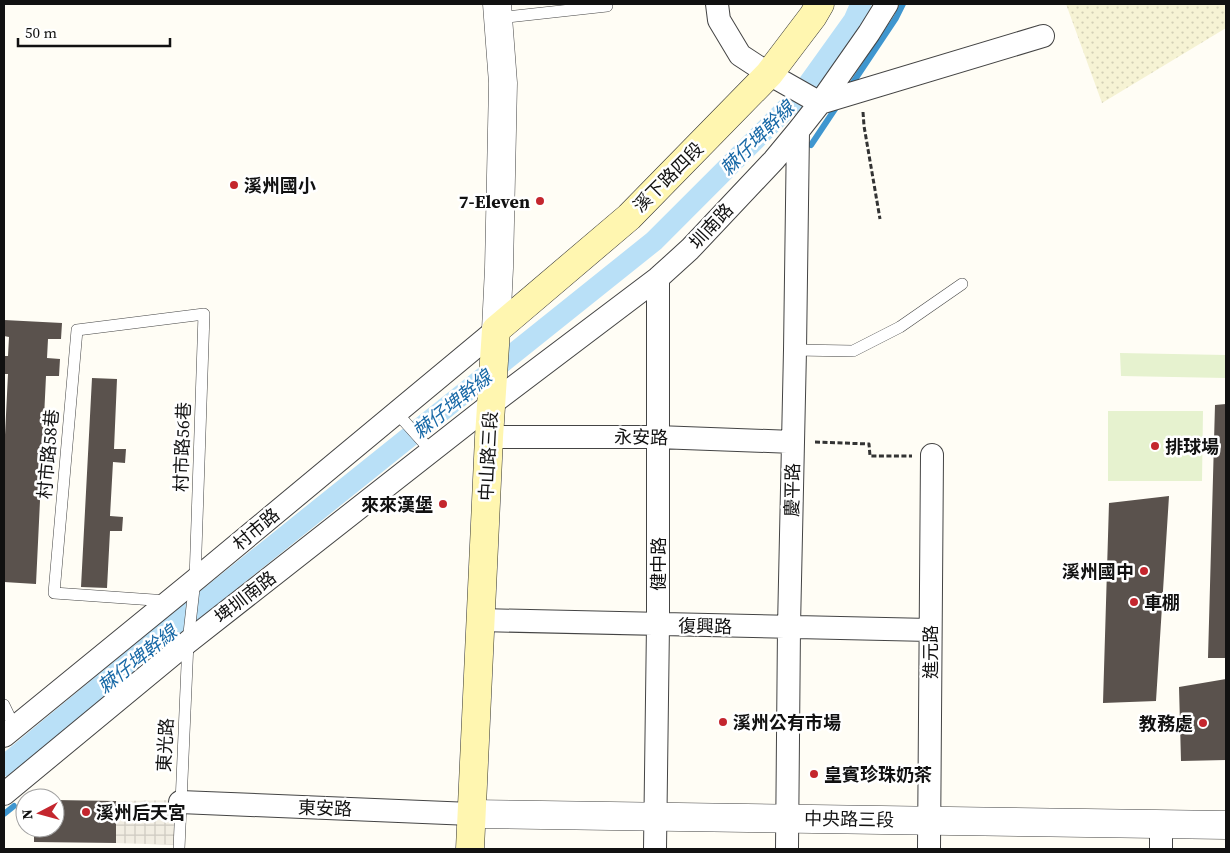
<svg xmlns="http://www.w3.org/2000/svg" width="1230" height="853" viewBox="0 0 1230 853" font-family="'Source Serif 4','Noto Sans TC',serif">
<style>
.farmland{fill:url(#farmland-dots)}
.pitch{fill:#e6f2cf}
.plaza{fill:url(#plaza-grid)}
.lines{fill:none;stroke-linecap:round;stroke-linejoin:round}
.stream{stroke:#3f96cf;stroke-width:6}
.canal{stroke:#b9e0f7;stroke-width:21}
.building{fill:#5a524d}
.service-casing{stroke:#444;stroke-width:12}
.minor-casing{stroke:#444;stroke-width:24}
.tertiary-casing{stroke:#444;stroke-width:29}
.secondary-casing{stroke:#333;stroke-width:29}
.path{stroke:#333;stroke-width:3;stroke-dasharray:5 2.5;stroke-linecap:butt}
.service{stroke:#fff;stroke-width:11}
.minor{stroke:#fff;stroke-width:22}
.tertiary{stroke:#fff;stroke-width:28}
.secondary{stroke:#fff6b0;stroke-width:28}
.poi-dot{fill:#c4262e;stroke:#fff;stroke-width:2}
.labels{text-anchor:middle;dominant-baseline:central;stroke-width:5;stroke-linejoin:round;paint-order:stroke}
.street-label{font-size:18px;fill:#111;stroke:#fff}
.poi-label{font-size:18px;font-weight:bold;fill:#111;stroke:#fff;text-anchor:start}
.water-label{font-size:19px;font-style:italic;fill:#1768a6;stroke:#fff}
</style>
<defs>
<pattern id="farmland-dots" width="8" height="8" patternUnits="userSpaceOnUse" patternTransform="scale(1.25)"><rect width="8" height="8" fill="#f6f3d4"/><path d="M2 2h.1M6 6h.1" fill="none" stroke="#d2cfb5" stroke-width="1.8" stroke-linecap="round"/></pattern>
<pattern id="plaza-grid" width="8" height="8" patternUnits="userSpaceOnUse" patternTransform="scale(1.25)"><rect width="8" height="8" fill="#f1ede2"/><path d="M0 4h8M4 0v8" fill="none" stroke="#cecac1"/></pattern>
</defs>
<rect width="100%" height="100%" fill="#fffdf5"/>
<path class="farmland" d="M 1066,4 L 1226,4 L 1226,28 L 1102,103 Z"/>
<path class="pitch" d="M 1120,353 L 1226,355 L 1226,378 L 1121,376 Z
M 1108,411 L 1203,411 L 1202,481 L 1108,481 Z"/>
<path class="plaza" d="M 180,800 L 179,845 L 116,843 L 116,801 Z"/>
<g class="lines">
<path class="stream" d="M 850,87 L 896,18 L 903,4
M 811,145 L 839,103
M 4,814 L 14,806"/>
<path class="canal" d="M 4,766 L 172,627 L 654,241 L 801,94 L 854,20 L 861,4"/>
</g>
<path class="building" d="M 4,320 L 62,323 L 61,339 L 48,339 L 47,358 L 60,359 L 59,376 L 46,376 L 36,584 L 4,582 L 4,455 L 8,374 L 4,374 L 4,356 L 8,356 L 9,337 L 4,336 Z
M 92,378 L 117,379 L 114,449 L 126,449 L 125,463 L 113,462 L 110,516 L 123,517 L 122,531 L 110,531 L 107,588 L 81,587 Z
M 1226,404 L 1226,658 L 1208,658 L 1215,405 Z
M 1169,496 L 1156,701 L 1103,703 L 1109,503 Z
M 1226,679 L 1226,760 L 1181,761 L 1179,687 Z
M 55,800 L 116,801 L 116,843 L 34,842 L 34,828 L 55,828 Z"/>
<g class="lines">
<g class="service-casing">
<path id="service" d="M 498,18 L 607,6
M 795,350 L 853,351 L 900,327 L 962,284
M 396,412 L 431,451
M 168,601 L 54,593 L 77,330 L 204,314 L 195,580 L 188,642 L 179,849
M 4,705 L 14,726"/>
</g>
<g class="minor-casing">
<path id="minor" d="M 717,4 L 719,20 L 740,55 L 769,74 L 820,103 L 1043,36
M 489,437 L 657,437 L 793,442
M 480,620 L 930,630
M 4,736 L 195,580 L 496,330
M 4,794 L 188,642 L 490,405 L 658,278 L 690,249 L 774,160 L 798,131 L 820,103 L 869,33 L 887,4
M 180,802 L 471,814
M 1161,824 L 1161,849
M 655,849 L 658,624 L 658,278
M 787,849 L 789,627 L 795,350 L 798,131
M 929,849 L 932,455"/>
</g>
<g class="tertiary-casing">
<path id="tertiary" d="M 496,330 L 499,268 L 503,83 L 497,4
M 471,814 L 1226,825"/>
</g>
<g class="secondary-casing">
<path id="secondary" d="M 470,849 L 489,437 L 496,330 L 629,217 L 769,74 L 813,16 L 820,4"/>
</g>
<path class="path" d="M 863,112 L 864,126 L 880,219
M 815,442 L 869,444 L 870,456 L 912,456"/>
<use href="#service" class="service"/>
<use href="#minor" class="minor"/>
<use href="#tertiary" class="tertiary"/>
<use href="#secondary" class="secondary"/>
</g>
<g class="poi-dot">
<circle cx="234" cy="185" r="5"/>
<circle cx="540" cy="201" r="5"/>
<circle cx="1155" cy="446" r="5"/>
<circle cx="443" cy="504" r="5"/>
<circle cx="1144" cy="571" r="5"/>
<circle cx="1134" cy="602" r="5"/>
<circle cx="723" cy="722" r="5"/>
<circle cx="1203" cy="723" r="5"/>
<circle cx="814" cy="774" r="5"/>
<circle cx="86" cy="812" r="5"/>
</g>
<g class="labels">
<g class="street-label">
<text transform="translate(668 177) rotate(-45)">溪下路四段</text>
<text transform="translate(711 226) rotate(-47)">圳南路</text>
<text transform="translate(641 437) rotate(1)">永安路</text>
<text transform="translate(182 447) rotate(-88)">村市路56巷</text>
<text transform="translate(48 454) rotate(-85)">村市路58巷</text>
<text transform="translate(488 456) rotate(-87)">中山路三段</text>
<text transform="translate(792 490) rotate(-89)">慶平路</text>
<text transform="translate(256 529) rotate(-40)">村市路</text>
<text transform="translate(658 564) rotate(-90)">健中路</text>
<text transform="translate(245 597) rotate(-38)">埤圳南路</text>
<text transform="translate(705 626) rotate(1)">復興路</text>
<text transform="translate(930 652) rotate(-90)">進元路</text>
<text transform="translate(165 745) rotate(-87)">東光路</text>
<text transform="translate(325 808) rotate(2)">東安路</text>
<text transform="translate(849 819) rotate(1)">中央路三段</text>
</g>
<g class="poi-label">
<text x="244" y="185">溪州國小</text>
<text x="530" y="201" text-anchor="end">7-Eleven</text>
<text x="1165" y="446">排球場</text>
<text x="433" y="504" text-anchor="end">來來漢堡</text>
<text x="1134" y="571" text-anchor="end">溪州國中</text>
<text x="1144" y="602">車棚</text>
<text x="733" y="722">溪州公有市場</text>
<text x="1193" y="723" text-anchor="end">教務處</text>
<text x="824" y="774">皇賓珍珠奶茶</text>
<text x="96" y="812">溪州后天宮</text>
</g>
<g class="water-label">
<text transform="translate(757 138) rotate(-45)">棘仔埤幹線</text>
<text transform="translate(452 404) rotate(-39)">棘仔埤幹線</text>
<text transform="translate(137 659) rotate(-39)">棘仔埤幹線</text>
</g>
</g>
<rect width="1230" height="853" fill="none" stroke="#111111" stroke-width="10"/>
<g transform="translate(40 813) rotate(264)"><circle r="24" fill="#ffffff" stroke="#a0a0a0"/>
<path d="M0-4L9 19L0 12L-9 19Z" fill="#c4262e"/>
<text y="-8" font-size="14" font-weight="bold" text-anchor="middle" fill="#111111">N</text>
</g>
<path d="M18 38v8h152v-8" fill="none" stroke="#111111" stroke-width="2.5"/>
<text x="25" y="38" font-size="15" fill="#111111" stroke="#ffffff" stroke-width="4" paint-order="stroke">50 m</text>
</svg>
